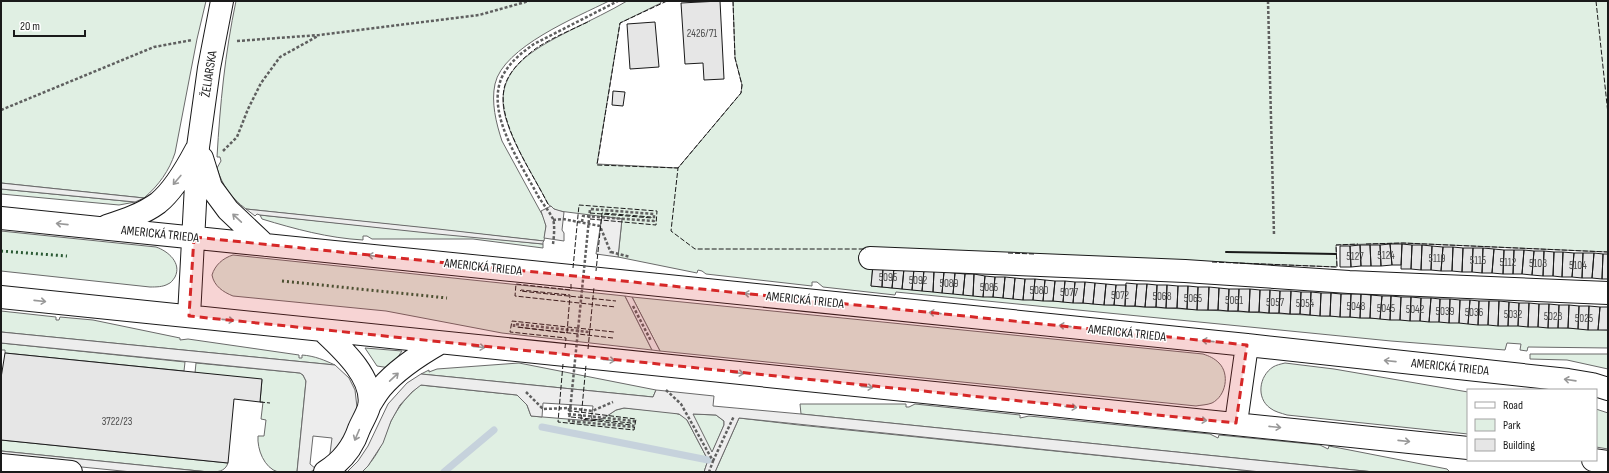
<svg xmlns="http://www.w3.org/2000/svg" width="1609" height="473" viewBox="0 0 1609 473" font-family="'Sofia Sans Condensed',sans-serif">
<style>
.green{fill:#e0efe3;stroke:#6a6a6a}
.parking{fill:#ededed;stroke:#6a6a6a;fill-rule:evenodd}
.lines{fill:none;stroke-linecap:round;stroke-linejoin:round}
.stream{stroke:#c6d2dc;stroke-width:7}
.building{fill:#e6e6e6;stroke:#1a1a1a}
.minor-casing{stroke:#1a1a1a;stroke-width:24}
.path{stroke:#5f5f5f;stroke-width:2.5;stroke-dasharray:3 2;stroke-linecap:butt}
.minor{stroke:#fff;stroke-width:22}
.path-bridge{stroke:#5f5f5f;stroke-width:2.5;stroke-dasharray:3 2;stroke-linecap:butt}
.hedge{stroke:#2b5a34;stroke-width:3;stroke-dasharray:2 3;stroke-linecap:butt}
.fence{stroke:#1a1a1a;stroke-width:1;stroke-dasharray:5 2;stroke-linecap:butt}
.wall{stroke:#1a1a1a;stroke-width:2}
.oneway{stroke:#989898}
.marked{fill:#d62828;fill-opacity:0.2;stroke:#d62828;stroke-width:3;stroke-dasharray:8 5;stroke-linejoin:round}
.labels{text-anchor:middle;dominant-baseline:central;stroke-width:3;stroke-linejoin:round;paint-order:stroke}
.number-label{font-size:11px;fill:#4d4d4d}
.street-label{font-size:13px;fill:#1a1a1a;stroke:#fff}
</style>
<rect width="100%" height="100%" fill="#fff"/>
<path class="green" d="M 1,1 L 206,1 L 197,39 L 175,153 C 169,171 159,185 144,198 L 1,183 Z
M 236,1 L 609,1 C 577,17 503,47 495,84 C 491,102 496,123 502,141 L 544,218 L 546,226 L 544,241 L 246,209 C 231,198 222,185 217,168 L 221,161 L 220,157 L 217,157 C 220,105 225,53 236,1 Z
M 627,1 L 660,1 L 661,3 L 620,23 L 597,164 L 678,168 L 741,93 L 742,85 L 735,58 L 733,1 L 1608,1 L 1608,252 L 1403,243 L 1336,245 L 1337,267 C 1182,261 1028,253 874,249 L 871,286 L 993,297 L 1125,306 L 1608,330 L 1608,348 L 1528,347 L 1527,351 L 1520,350 L 1521,344 L 1507,343 L 1505,350 L 1391,341 L 896,292 L 895,295 L 823,287 L 817,282 L 812,282 L 812,286 L 706,274 L 702,271 L 698,270 L 697,273 L 618,257 L 622,219 L 559,211 L 554,209 L 548,204 C 534,176 515,149 506,119 C 491,69 536,48 573,29 C 591,20 610,11 627,1 Z
M 1,189 L 135,202 L 119,205 L 1,194 Z
M 260,215 L 543,244 L 543,248 L 473,239 L 372,239 L 367,236 L 363,236 L 363,240 C 328,238 295,229 262,219 Z
M 1,231 L 156,247 C 168,251 182,263 175,277 C 173,280 171,283 168,284 C 163,287 156,287 150,287 L 1,271 Z
M 233,255 L 625,296 L 652,350 L 502,333 L 386,311 L 233,296 C 223,292 214,286 212,275 C 215,265 223,258 233,255 Z
M 632,297 L 1203,354 C 1209,356 1214,358 1219,363 C 1230,374 1226,396 1212,403 C 1207,405 1201,405 1196,406 L 660,351 Z
M 1,311 L 56,317 L 56,320 L 59,320 L 60,317 L 93,320 L 180,338 L 180,340 L 188,339 L 299,355 L 299,358 L 302,358 L 302,355 C 315,356 324,360 335,365 L 1,332 Z
M 1,343 L 185,362 L 184,371 L 5,353 L 5,350 L 1,350 Z
M 365,348 L 402,351 L 390,368 L 377,366 Z
M 1530,354 L 1608,354 L 1608,369 L 1567,360 L 1530,359 Z
M 196,363 L 300,373 L 303,375 L 306,381 L 297,472 C 291,472 283,473 278,472 C 264,468 257,449 258,436 L 264,436 L 266,420 L 261,419 L 263,402 L 260,402 L 262,380 L 195,373 Z
M 519,363 L 656,390 L 653,397 L 421,374 L 429,370 L 429,372 L 437,369 Z
M 1285,363 L 1334,369 L 1468,392 L 1468,434 L 1287,415 C 1281,413 1275,412 1270,408 C 1256,398 1259,376 1273,367 C 1276,365 1281,364 1285,363 Z
M 420,385 L 517,395 L 527,405 L 531,416 L 591,421 L 604,418 L 616,410 L 624,408 L 672,412 L 684,416 L 687,420 L 708,460 L 704,472 L 362,472 C 371,463 378,453 383,441 C 386,434 388,427 391,421 C 398,407 408,395 420,385 Z
M 800,404 L 906,404 L 906,407 L 909,407 L 915,404 L 1020,415 L 1020,418 L 1029,416 L 1210,434 L 1218,438 L 1219,435 L 1320,445 L 1328,449 L 1329,446 L 1447,469 L 1450,472 L 1374,472 L 801,414 Z
M 1596,409 L 1608,413 L 1608,449 L 1596,447 Z
M 692,414 L 716,415 L 724,421 L 724,425 L 712,453 Z
M 739,418 L 799,425 L 1261,472 L 715,472 Z
M 1,440 L 228,463 C 225,472 217,472 209,472 L 1,451 Z"/>
<path class="parking" d="M 1,183 L 144,198 L 135,202 L 1,189 Z
M 551,206 L 554,209 L 564,212 L 562,230 L 564,233 L 564,241 L 544,238 L 546,226 L 541,211 Z
M 246,209 L 438,229 L 544,241 L 543,242 L 543,244 L 437,234 L 260,215 L 257,214 L 255,216 Z
M 602,216 L 622,219 L 618,257 L 596,254 Z
M 625,296 L 632,297 L 660,351 L 652,350 Z
M 1,332 L 335,365 L 349,378 L 355,390 L 358,416 L 329,461 L 332,438 L 313,436 L 310,464 L 316,469 L 310,472 L 297,472 L 306,381 L 303,375 L 300,373 L 1,343 Z
M 421,374 L 653,397 L 656,390 L 666,391 L 714,396 L 713,406 L 801,414 L 1374,472 L 1261,472 L 739,418 L 715,472 L 704,472 L 708,460 L 687,420 L 679,414 L 624,408 L 616,410 L 604,418 L 591,421 L 593,406 L 543,403 L 542,417 L 531,416 L 527,405 L 517,395 L 421,385 L 412,392 L 400,405 L 391,421 L 383,443 L 368,466 L 362,472 L 347,472 L 358,461 L 368,446 L 388,404 L 407,383 ZM 693,414 L 716,415 L 724,421 L 724,425 L 712,452 Z
M 1,451 L 209,472 L 132,472 L 1,459 Z"/>
<g class="lines">
<path class="stream" d="M 542,427 L 708,460
M 444,472 L 494,430"/>
</g>
<path class="building" d="M 720,1 L 724,79 L 704,80 L 703,63 L 685,64 L 681,3 Z
M 655,22 L 659,67 L 630,69 L 627,24 Z
M 613,91 L 625,92 L 623,106 L 612,105 Z
M 1390,244 L 1392,265 L 1381,266 L 1380,245 Z
M 1390,244 L 1402,244 L 1401,265 L 1392,265 Z
M 1402,244 L 1412,245 L 1411,269 L 1401,269 Z
M 1360,245 L 1361,266 L 1351,267 L 1350,246 Z
M 1360,245 L 1370,245 L 1371,266 L 1361,266 Z
M 1370,245 L 1380,245 L 1381,266 L 1371,266 Z
M 1412,245 L 1422,245 L 1421,270 L 1411,269 Z
M 1422,245 L 1432,246 L 1431,270 L 1421,270 Z
M 1340,246 L 1350,246 L 1351,267 L 1340,267 Z
M 1432,246 L 1443,247 L 1441,271 L 1431,270 Z
M 1443,247 L 1453,247 L 1452,271 L 1441,271 Z
M 1453,247 L 1463,248 L 1462,272 L 1452,271 Z
M 1463,248 L 1473,248 L 1472,272 L 1462,272 Z
M 1473,248 L 1483,248 L 1482,273 L 1472,272 Z
M 1483,248 L 1494,249 L 1492,273 L 1482,273 Z
M 1494,249 L 1504,250 L 1503,274 L 1492,273 Z
M 1504,250 L 1514,250 L 1513,274 L 1503,274 Z
M 1514,250 L 1524,250 L 1522,274 L 1513,274 Z
M 1524,250 L 1534,251 L 1532,275 L 1522,274 Z
M 1534,251 L 1544,251 L 1543,276 L 1532,275 Z
M 1544,251 L 1554,252 L 1553,276 L 1543,276 Z
M 1554,252 L 1563,252 L 1562,277 L 1553,276 Z
M 1563,252 L 1574,253 L 1572,277 L 1562,277 Z
M 1574,253 L 1583,253 L 1582,278 L 1572,277 Z
M 1583,253 L 1594,253 L 1592,278 L 1582,278 Z
M 1594,253 L 1603,254 L 1602,279 L 1592,278 Z
M 1603,254 L 1608,254 L 1608,279 L 1602,279 Z
M 873,266 L 883,267 L 882,287 L 871,286 Z
M 883,267 L 894,268 L 892,288 L 882,287 Z
M 894,268 L 904,269 L 902,289 L 892,288 Z
M 904,268 L 914,269 L 912,290 L 902,289 Z
M 914,269 L 924,270 L 922,291 L 912,290 Z
M 924,270 L 934,271 L 933,292 L 922,291 Z
M 934,271 L 944,272 L 942,293 L 933,292 Z
M 944,272 L 955,273 L 953,294 L 942,293 Z
M 955,273 L 965,274 L 963,295 L 953,294 Z
M 965,274 L 974,274 L 973,296 L 963,295 Z
M 974,274 L 985,276 L 983,297 L 973,296 Z
M 985,276 L 995,277 L 993,297 L 983,297 Z
M 995,277 L 1005,277 L 1003,298 L 993,297 Z
M 1005,277 L 1015,278 L 1013,299 L 1003,298 Z
M 1015,278 L 1025,279 L 1023,300 L 1013,299 Z
M 1025,279 L 1035,279 L 1033,300 L 1023,300 Z
M 1035,279 L 1045,280 L 1043,301 L 1033,300 Z
M 1045,280 L 1055,281 L 1053,301 L 1043,301 Z
M 1055,281 L 1065,281 L 1063,302 L 1053,301 Z
M 1065,281 L 1075,282 L 1073,303 L 1063,302 Z
M 1075,282 L 1085,282 L 1083,303 L 1073,303 Z
M 1085,282 L 1095,283 L 1093,304 L 1083,303 Z
M 1095,283 L 1106,284 L 1104,305 L 1093,304 Z
M 1126,283 L 1137,284 L 1135,306 L 1125,306 Z
M 1106,284 L 1116,285 L 1114,305 L 1104,305 Z
M 1137,284 L 1147,284 L 1145,307 L 1135,306 Z
M 1147,284 L 1157,285 L 1156,307 L 1145,307 Z
M 1116,285 L 1126,285 L 1125,306 L 1114,305 Z
M 1157,285 L 1167,285 L 1166,308 L 1156,307 Z
M 1167,285 L 1178,286 L 1177,308 L 1166,308 Z
M 1178,286 L 1188,286 L 1187,309 L 1177,308 Z
M 1188,286 L 1198,287 L 1197,310 L 1187,309 Z
M 1198,287 L 1209,287 L 1208,310 L 1197,310 Z
M 1209,287 L 1219,288 L 1218,310 L 1208,310 Z
M 1219,288 L 1229,289 L 1228,311 L 1218,310 Z
M 1229,289 L 1239,289 L 1238,311 L 1228,311 Z
M 1239,289 L 1250,289 L 1249,312 L 1238,311 Z
M 1250,289 L 1260,290 L 1259,312 L 1249,312 Z
M 1260,290 L 1270,290 L 1269,313 L 1259,312 Z
M 1270,290 L 1280,291 L 1279,313 L 1269,313 Z
M 1280,291 L 1291,291 L 1290,314 L 1279,313 Z
M 1291,291 L 1301,292 L 1300,314 L 1290,314 Z
M 1301,292 L 1311,292 L 1310,315 L 1300,314 Z
M 1311,292 L 1321,293 L 1320,316 L 1310,315 Z
M 1321,293 L 1331,293 L 1330,316 L 1320,316 Z
M 1331,293 L 1341,294 L 1340,317 L 1330,316 Z
M 1341,294 L 1351,294 L 1350,317 L 1340,317 Z
M 1351,294 L 1361,294 L 1360,318 L 1350,317 Z
M 1361,294 L 1371,295 L 1370,318 L 1360,318 Z
M 1371,295 L 1382,296 L 1380,319 L 1370,318 Z
M 1382,296 L 1391,296 L 1390,320 L 1380,319 Z
M 1391,296 L 1401,297 L 1400,320 L 1390,320 Z
M 1401,297 L 1411,297 L 1410,321 L 1400,320 Z
M 1411,297 L 1421,298 L 1420,321 L 1410,321 Z
M 1421,298 L 1431,298 L 1429,322 L 1420,321 Z
M 1431,298 L 1440,299 L 1439,322 L 1429,322 Z
M 1440,299 L 1450,299 L 1449,323 L 1439,322 Z
M 1450,299 L 1460,300 L 1459,323 L 1449,323 Z
M 1460,300 L 1470,300 L 1468,324 L 1459,323 Z
M 1470,300 L 1479,301 L 1478,325 L 1468,324 Z
M 1479,301 L 1489,301 L 1488,325 L 1478,325 Z
M 1489,301 L 1499,301 L 1498,326 L 1488,325 Z
M 1499,301 L 1509,302 L 1508,326 L 1498,326 Z
M 1509,302 L 1519,303 L 1518,326 L 1508,326 Z
M 1519,303 L 1529,303 L 1528,327 L 1518,326 Z
M 1529,303 L 1539,304 L 1538,327 L 1528,327 Z
M 1539,304 L 1549,304 L 1548,328 L 1538,327 Z
M 1549,304 L 1559,305 L 1558,328 L 1548,328 Z
M 1559,305 L 1569,305 L 1568,328 L 1558,328 Z
M 1569,305 L 1579,306 L 1578,329 L 1568,328 Z
M 1579,306 L 1589,306 L 1588,330 L 1578,329 Z
M 1589,306 L 1600,307 L 1598,330 L 1588,330 Z
M 1600,307 L 1608,307 L 1608,330 L 1598,330 Z
M 5,353 L 262,379 L 260,402 L 234,399 L 228,463 L 1,440 L 1,378 Z"/>
<g class="lines">
<g class="minor-casing">
<path id="minor" d="M 202,158 L 211,187 L 228,210 L 265,245
M 1,218 L 1247,345 L 1568,380 L 1592,384 L 1608,389
M 107,226 C 125,220 143,214 158,203 C 173,191 187,167 196,150
M 870,258 L 1185,271 L 1349,282 L 1608,293
M 1,297 L 1468,448
M 189,316 L 198,147 L 209,68 L 222,1
M 323,331 C 341,348 375,378 369,407 C 367,414 362,422 359,429 C 353,447 341,462 325,472
M 369,406 C 373,400 376,394 381,388 C 397,369 419,355 440,343
M 1236,423 L 1247,345
M 1593,460 L 1608,462
M 1,465 L 71,472"/>
</g>
<path class="path" d="M 1268,1 L 1274,235
M 237,41 L 319,35 L 479,15 L 529,1
M 1,110 L 154,47 L 192,40
M 223,151 L 237,137 L 248,109 L 261,83 L 280,57 L 318,36
M 553,220 L 563,219 L 600,226 L 611,253
M 582,222 L 583,216 L 654,221 L 654,214 L 603,210
M 553,244 C 554,237 555,225 553,219 C 549,211 543,204 538,196 C 522,165 485,114 502,77 C 509,63 521,53 534,44 L 618,1
M 611,252 L 630,257
M 633,306 L 651,341
M 514,327 L 514,324 L 589,332
M 666,390 L 681,404 L 713,461 L 709,472
M 526,392 L 543,409 L 569,408 L 592,411 L 613,402
M 569,408 L 569,414 L 634,421 L 633,427 L 580,422
M 713,461 L 734,416"/>
<use href="#minor" class="minor"/>
<path class="path-bridge" d="M 580,422 L 569,421 L 590,209 L 603,210"/>
<path class="hedge" d="M 1,251 L 67,256
M 282,281 L 447,298"/>
<path class="fence" d="M 667,1 L 620,23 L 597,165 L 678,168
M 733,1 L 735,58 L 742,85 L 741,93 L 678,168 L 671,231 L 695,249 L 866,249
M 1596,1 L 1608,114
M 548,204 C 533,174 497,122 504,89 C 507,72 525,56 538,47 C 554,37 573,29 590,21
M 590,213 L 652,218 L 651,217 L 602,213 L 596,271
M 1366,244 L 1403,243 L 1608,252
M 1008,253 L 1034,254
M 1212,262 L 1337,267 L 1336,245 L 1358,244
M 573,268 L 579,205 L 657,211 L 656,225 L 590,219
M 571,284 L 571,290 L 516,284 L 515,296 L 616,307
M 613,338 L 517,327 L 567,333 L 570,295 L 521,290 L 520,291 L 616,301
M 565,348 L 566,338 L 510,332 L 512,321 L 614,332
M 588,349 L 594,287
M 563,364 L 558,422 L 634,430 L 636,419 L 571,411
M 260,402 L 270,403
M 571,417 L 631,423 L 631,425 L 581,419 L 586,365"/>
<path class="wall" d="M 1226,252 L 1336,254"/>
</g>
<defs><path id="oneway-shaft" d="M-6 0H5M1.5-3L5.5 0L1.5 3" fill="none" stroke-width="1.6" stroke-linecap="round" stroke-linejoin="round"/></defs>
<g class="oneway">
<use href="#oneway-shaft" transform="translate(177 180) rotate(130)"/>
<use href="#oneway-shaft" transform="translate(237 218) rotate(-137)"/>
<use href="#oneway-shaft" transform="translate(62 224) rotate(-174)"/>
<use href="#oneway-shaft" transform="translate(374 256) rotate(-174)"/>
<use href="#oneway-shaft" transform="translate(750 294) rotate(-174)"/>
<use href="#oneway-shaft" transform="translate(40 301) rotate(6)"/>
<use href="#oneway-shaft" transform="translate(935 313) rotate(-174)"/>
<use href="#oneway-shaft" transform="translate(228 320) rotate(6)"/>
<use href="#oneway-shaft" transform="translate(1065 326) rotate(-174)"/>
<use href="#oneway-shaft" transform="translate(1208 341) rotate(-174)"/>
<use href="#oneway-shaft" transform="translate(479 347) rotate(6)"/>
<use href="#oneway-shaft" transform="translate(609 360) rotate(6)"/>
<use href="#oneway-shaft" transform="translate(1390 361) rotate(-174)"/>
<use href="#oneway-shaft" transform="translate(738 373) rotate(6)"/>
<use href="#oneway-shaft" transform="translate(394 377) rotate(-43)"/>
<use href="#oneway-shaft" transform="translate(1570 380) rotate(-172)"/>
<use href="#oneway-shaft" transform="translate(867 387) rotate(6)"/>
<use href="#oneway-shaft" transform="translate(1071 407) rotate(6)"/>
<use href="#oneway-shaft" transform="translate(1201 420) rotate(6)"/>
<use href="#oneway-shaft" transform="translate(1275 427) rotate(6)"/>
<use href="#oneway-shaft" transform="translate(357 435) rotate(113)"/>
<use href="#oneway-shaft" transform="translate(1404 441) rotate(6)"/>
</g>
<path class="marked" d="M 194,237 L 1247,345 L 1236,423 L 189,316 Z"/>
<g class="labels">
<g class="number-label">
<text x="702" y="33">2426/71</text>
<text x="1386" y="255">5124</text>
<text x="1355" y="256">5127</text>
<text x="1437" y="258">5119</text>
<text x="1478" y="260">5115</text>
<text x="1508" y="262">5112</text>
<text x="1538" y="263">5108</text>
<text x="1578" y="265">5104</text>
<text x="888" y="277">5095</text>
<text x="918" y="280">5092</text>
<text x="949" y="283">5089</text>
<text x="989" y="287">5085</text>
<text x="1039" y="290">5080</text>
<text x="1069" y="292">5077</text>
<text x="1120" y="295">5072</text>
<text x="1162" y="296">5068</text>
<text x="1193" y="298">5065</text>
<text x="1234" y="300">5061</text>
<text x="1275" y="302">5057</text>
<text x="1305" y="303">5054</text>
<text x="1356" y="306">5048</text>
<text x="1386" y="308">5045</text>
<text x="1415" y="309">5042</text>
<text x="1445" y="311">5039</text>
<text x="1474" y="312">5036</text>
<text x="1513" y="314">5032</text>
<text x="1553" y="316">5028</text>
<text x="1584" y="318">5025</text>
<text x="117" y="421">3722/23</text>
</g>
<g class="street-label">
<text transform="translate(209 74) rotate(-81)">ŽELIARSKA</text>
<text transform="translate(160 234) rotate(6)">AMERICKÁ TRIEDA</text>
<text transform="translate(483 267) rotate(6)">AMERICKÁ TRIEDA</text>
<text transform="translate(805 300) rotate(6)">AMERICKÁ TRIEDA</text>
<text transform="translate(1127 333) rotate(6)">AMERICKÁ TRIEDA</text>
<text transform="translate(1450 367) rotate(6)">AMERICKÁ TRIEDA</text>
</g>
</g>
<rect width="1609" height="473" fill="none" stroke="#1a1a1a" stroke-width="4"/>
<rect x="1467" y="389" width="130" height="72" fill="#ffffff" stroke="#a3a3a3"/>
<rect x="1475" y="402" width="20" height="6" fill="#ffffff" stroke="#a3a3a3"/>
<text x="1503" y="409" font-size="12" fill="#1a1a1a">Road</text>
<rect x="1475" y="419" width="20" height="12" fill="#e0efe3" stroke="#a3a3a3"/>
<text x="1503" y="429" font-size="12" fill="#1a1a1a">Park</text>
<rect x="1475" y="439" width="20" height="12" fill="#e6e6e6" stroke="#a3a3a3"/>
<text x="1503" y="449" font-size="12" fill="#1a1a1a">Building</text>
<path d="M14 30v6h71v-6" fill="none" stroke="#1a1a1a" stroke-width="2"/>
<text x="20" y="30" font-size="12" fill="#1a1a1a" stroke="#ffffff" stroke-width="3" paint-order="stroke">20 m</text>
</svg>
